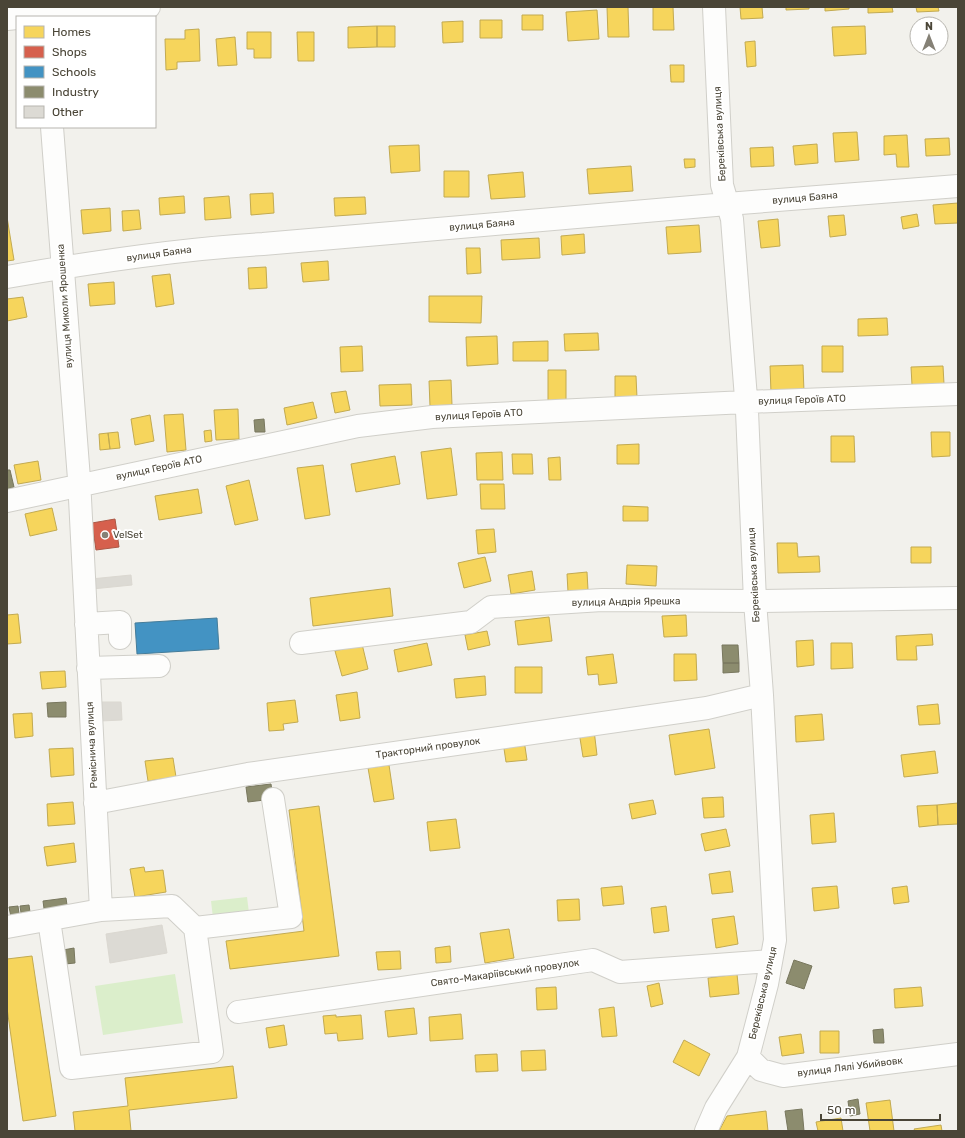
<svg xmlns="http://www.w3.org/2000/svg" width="965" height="1138" viewBox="0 0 965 1138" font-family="Rubik,sans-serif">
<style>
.green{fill:#dbeecb}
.homes{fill:#f6d55c;stroke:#c2aa51}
.shops{fill:#d6604d;stroke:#ac5846}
.schools{fill:#4393c3;stroke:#457c99}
.industry{fill:#8c8c6e;stroke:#78775e}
.building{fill:#dcdad4;stroke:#dbd8d1}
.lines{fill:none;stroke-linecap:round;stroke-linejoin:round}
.minor-casing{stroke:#d0cfc9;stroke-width:24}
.minor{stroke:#fdfdfc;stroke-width:22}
.poi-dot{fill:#858176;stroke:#fff;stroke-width:1.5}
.labels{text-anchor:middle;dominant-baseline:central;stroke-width:4;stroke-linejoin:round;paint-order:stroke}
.street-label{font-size:10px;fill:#4a4537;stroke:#fff}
.poi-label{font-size:10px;fill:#4a4537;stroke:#fff;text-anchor:start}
</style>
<rect width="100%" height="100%" fill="#f2f1ec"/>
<path class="green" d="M 247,897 L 249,913 L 213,918 L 211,901 Z
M 175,974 L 183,1023 L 103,1035 L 95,986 Z"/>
<path class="homes" d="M 607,7 L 628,7 L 629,37 L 608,37 Z
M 653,7 L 673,7 L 674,30 L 653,30 Z
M 740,7 L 762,7 L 763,18 L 741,19 Z
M 786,7 L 809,7 L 809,9 L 786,10 Z
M 825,7 L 849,7 L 849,9 L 825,11 Z
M 868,7 L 892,7 L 893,12 L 868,13 Z
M 916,7 L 938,7 L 939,11 L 917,12 Z
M 597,10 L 599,39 L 568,41 L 566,12 Z
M 522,15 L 543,15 L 543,30 L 522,30 Z
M 480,20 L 502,20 L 502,38 L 480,38 Z
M 463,21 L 463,42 L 443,43 L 442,22 Z
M 377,26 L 395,26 L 395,47 L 377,47 Z
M 377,26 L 377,47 L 348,48 L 348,27 Z
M 865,26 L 866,54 L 834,56 L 832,27 Z
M 199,29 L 200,61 L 177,62 L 177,69 L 166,70 L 165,39 L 185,39 L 185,30 Z
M 247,32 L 271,32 L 271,58 L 254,58 L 254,49 L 247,49 Z
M 297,32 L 314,32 L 314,61 L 298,61 Z
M 235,37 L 237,65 L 218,66 L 216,39 Z
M 755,41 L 756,66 L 747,67 L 745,42 Z
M 670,65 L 684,65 L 684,82 L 671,82 Z
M 857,132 L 859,160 L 835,162 L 833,133 Z
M 907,135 L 909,167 L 897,167 L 896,154 L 884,155 L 884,136 Z
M 949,138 L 950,155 L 926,156 L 925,139 Z
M 817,144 L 818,163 L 795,165 L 793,146 Z
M 419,145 L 420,171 L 391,173 L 389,146 Z
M 773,147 L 774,166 L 751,167 L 750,148 Z
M 684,159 L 695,159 L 695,167 L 685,168 Z
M 631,166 L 633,191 L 589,194 L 587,169 Z
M 444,171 L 469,171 L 469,197 L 444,197 Z
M 523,172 L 525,197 L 491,199 L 488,175 Z
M 273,193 L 274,213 L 251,215 L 250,194 Z
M 184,196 L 185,213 L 160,215 L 159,198 Z
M 229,196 L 231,218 L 205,220 L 204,198 Z
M 365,197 L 366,214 L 335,216 L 334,198 Z
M 958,203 L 958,223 L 935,224 L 933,205 Z
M 110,208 L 111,231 L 83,234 L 81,210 Z
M 139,210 L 141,229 L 123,231 L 122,211 Z
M 917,214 L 919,226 L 903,229 L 901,217 Z
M 844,215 L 846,235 L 830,237 L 828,216 Z
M 7,217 L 14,260 L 7,261 Z
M 778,219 L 780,246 L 761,248 L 758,221 Z
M 699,225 L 701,252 L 668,254 L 666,227 Z
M 584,234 L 585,253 L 562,255 L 561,236 Z
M 539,238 L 540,258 L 502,260 L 501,240 Z
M 466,248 L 480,248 L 481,273 L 467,274 Z
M 328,261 L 329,280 L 303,282 L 301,263 Z
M 266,267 L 267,288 L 249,289 L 248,268 Z
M 170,274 L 174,304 L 156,307 L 152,276 Z
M 114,282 L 115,304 L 90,306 L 88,284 Z
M 429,296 L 482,296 L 481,323 L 429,322 Z
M 23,297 L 27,317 L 7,321 L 7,299 Z
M 887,318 L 888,335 L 858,336 L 858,319 Z
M 598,333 L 599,350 L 565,351 L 564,334 Z
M 497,336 L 498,364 L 467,366 L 466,337 Z
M 548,341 L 548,361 L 513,361 L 513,342 Z
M 362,346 L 363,371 L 341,372 L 340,347 Z
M 822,346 L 843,346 L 843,372 L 822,372 Z
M 803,365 L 804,392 L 771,393 L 770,366 Z
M 943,366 L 944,384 L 912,385 L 911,367 Z
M 548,370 L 566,370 L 566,402 L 548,402 Z
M 615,376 L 636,376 L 637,398 L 615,398 Z
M 451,380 L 452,405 L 430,406 L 429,381 Z
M 411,384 L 412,405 L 380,406 L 379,385 Z
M 346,391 L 350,410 L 335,413 L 331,393 Z
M 313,402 L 317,418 L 287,425 L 284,408 Z
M 238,409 L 239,439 L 216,440 L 214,410 Z
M 183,414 L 186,450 L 167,452 L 164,415 Z
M 150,415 L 154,441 L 135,445 L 131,419 Z
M 211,430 L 212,441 L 205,442 L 204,431 Z
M 118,432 L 120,448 L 110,449 L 108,433 Z
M 931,432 L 950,432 L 950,456 L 932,457 Z
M 108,433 L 110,449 L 100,450 L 99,434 Z
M 831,436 L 854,436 L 855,462 L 831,462 Z
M 639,444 L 639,464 L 617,464 L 617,445 Z
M 451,448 L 457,495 L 427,499 L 421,452 Z
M 502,452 L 503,480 L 477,480 L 476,453 Z
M 512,454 L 532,454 L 533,474 L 513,474 Z
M 395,456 L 400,484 L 356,492 L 351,464 Z
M 560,457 L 561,480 L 549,480 L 548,458 Z
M 38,461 L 41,480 L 18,484 L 14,465 Z
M 323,465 L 330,515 L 305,519 L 297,468 Z
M 249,480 L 258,520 L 235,525 L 226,486 Z
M 480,484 L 504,484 L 505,509 L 481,509 Z
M 198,489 L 202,513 L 159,520 L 155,496 Z
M 623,506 L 648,507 L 648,521 L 623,521 Z
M 52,508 L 57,530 L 30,536 L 25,514 Z
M 494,529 L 496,552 L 478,554 L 476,530 Z
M 777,543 L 797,543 L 798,557 L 819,556 L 820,572 L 778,573 Z
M 911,547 L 931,547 L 931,563 L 911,563 Z
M 485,557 L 491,581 L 464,588 L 458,563 Z
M 627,565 L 657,566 L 656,586 L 626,584 Z
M 532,571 L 535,590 L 511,594 L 508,575 Z
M 587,572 L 588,590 L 568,592 L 567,574 Z
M 390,588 L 393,616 L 313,626 L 310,598 Z
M 18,614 L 21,643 L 7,644 L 7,615 Z
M 686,615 L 687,636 L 664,637 L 662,616 Z
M 549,617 L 552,641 L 518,645 L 515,621 Z
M 487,631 L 490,645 L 468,650 L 465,635 Z
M 932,634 L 933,645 L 916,646 L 917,660 L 897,660 L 896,636 Z
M 813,640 L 814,665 L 797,667 L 796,641 Z
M 427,643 L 432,665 L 398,672 L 394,650 Z
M 831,643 L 852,643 L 853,668 L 831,669 Z
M 362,644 L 368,669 L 342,676 L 335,651 Z
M 613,654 L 617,683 L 599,685 L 598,674 L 588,675 L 586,657 Z
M 674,654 L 696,654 L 697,680 L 674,681 Z
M 515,667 L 542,667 L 542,693 L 515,693 Z
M 65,671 L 66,687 L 42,689 L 40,672 Z
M 485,676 L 486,695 L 456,698 L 454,679 Z
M 357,692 L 360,718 L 340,721 L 336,695 Z
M 295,700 L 298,722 L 283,724 L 284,730 L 269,731 L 267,703 Z
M 938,704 L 940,724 L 919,725 L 917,706 Z
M 32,713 L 33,736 L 15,738 L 13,714 Z
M 822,714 L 824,740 L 796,742 L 795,716 Z
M 709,729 L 715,768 L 675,775 L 669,735 Z
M 594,730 L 597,755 L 583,757 L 579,732 Z
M 524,740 L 527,760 L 506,762 L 503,742 Z
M 73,748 L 74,775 L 51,777 L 49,749 Z
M 935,751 L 938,773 L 904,777 L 901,755 Z
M 173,758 L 176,777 L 148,781 L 145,761 Z
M 389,765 L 394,799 L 374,802 L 368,768 Z
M 723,797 L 724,817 L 704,818 L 702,798 Z
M 653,800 L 656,814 L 632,819 L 629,804 Z
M 73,802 L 75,824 L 48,826 L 47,804 Z
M 958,803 L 958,824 L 938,825 L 937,805 Z
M 937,805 L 938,825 L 919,827 L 917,806 Z
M 319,806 L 339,956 L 230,969 L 226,941 L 304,931 L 289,810 Z
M 834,813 L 836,842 L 812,844 L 810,815 Z
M 456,819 L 460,848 L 430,851 L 427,822 Z
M 726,829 L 730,846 L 705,851 L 701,834 Z
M 74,843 L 76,862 L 47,866 L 44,847 Z
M 144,867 L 145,872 L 163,870 L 166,892 L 135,897 L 130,869 Z
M 730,871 L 733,892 L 712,894 L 709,874 Z
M 622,886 L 624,904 L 603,906 L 601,888 Z
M 837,886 L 839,908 L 814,911 L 812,888 Z
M 907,886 L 909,902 L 894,904 L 892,888 Z
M 579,899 L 580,920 L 558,921 L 557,900 Z
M 666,906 L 669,931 L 654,933 L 651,908 Z
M 734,916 L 738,944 L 716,948 L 712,919 Z
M 509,929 L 514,958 L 485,963 L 480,933 Z
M 450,946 L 451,962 L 436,963 L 435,948 Z
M 400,951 L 401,969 L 378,970 L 376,952 Z
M 32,956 L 56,1116 L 23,1121 L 7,1008 L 7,959 Z
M 737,974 L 739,994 L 710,997 L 708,978 Z
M 659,983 L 663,1004 L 651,1007 L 647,986 Z
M 556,987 L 557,1009 L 537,1010 L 536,988 Z
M 921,987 L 923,1006 L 895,1008 L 894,989 Z
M 614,1007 L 617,1036 L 602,1037 L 599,1009 Z
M 414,1008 L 417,1034 L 388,1037 L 385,1011 Z
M 461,1014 L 463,1039 L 430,1041 L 429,1017 Z
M 336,1015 L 336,1017 L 361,1015 L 363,1039 L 338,1041 L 337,1033 L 325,1034 L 323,1016 Z
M 284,1025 L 287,1045 L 269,1048 L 266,1028 Z
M 820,1031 L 839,1031 L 839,1053 L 820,1053 Z
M 801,1034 L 804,1053 L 782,1056 L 779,1037 Z
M 684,1040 L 710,1054 L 699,1076 L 673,1062 Z
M 545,1050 L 546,1070 L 522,1071 L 521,1051 Z
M 497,1054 L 498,1071 L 476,1072 L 475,1055 Z
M 233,1066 L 237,1098 L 129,1110 L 131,1131 L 75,1131 L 73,1112 L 128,1106 L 125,1078 Z
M 890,1100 L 894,1131 L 870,1131 L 866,1103 Z
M 766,1111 L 768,1131 L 719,1131 L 727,1116 Z
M 841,1118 L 843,1131 L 818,1131 L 816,1122 Z
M 941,1125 L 942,1131 L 915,1131 L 914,1129 Z"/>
<path class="shops" d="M 115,519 L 119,547 L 96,550 L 92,523 Z"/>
<path class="schools" d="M 217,618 L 219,649 L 137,654 L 135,623 Z"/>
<path class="industry" d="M 264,419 L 265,432 L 255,432 L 254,420 Z
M 7,470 L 10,470 L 14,487 L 7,489 Z
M 722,645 L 738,645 L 739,663 L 723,663 Z
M 723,663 L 739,663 L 739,672 L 723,673 Z
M 66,702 L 66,717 L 48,717 L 47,703 Z
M 271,784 L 273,799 L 248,802 L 246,787 Z
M 66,898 L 68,912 L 45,916 L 43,901 Z
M 29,905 L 31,919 L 22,920 L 20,906 Z
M 18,906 L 20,921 L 12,922 L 9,907 Z
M 74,948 L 75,963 L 65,964 L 63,950 Z
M 794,960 L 812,966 L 804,989 L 786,983 Z
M 883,1029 L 884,1043 L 874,1043 L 873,1030 Z
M 858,1099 L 860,1114 L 850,1116 L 848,1101 Z
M 802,1109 L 804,1131 L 788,1131 L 785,1111 Z"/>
<path class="building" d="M 131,575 L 132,585 L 92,589 L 91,579 Z
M 100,702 L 121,702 L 122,720 L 100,721 Z
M 162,925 L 167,953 L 110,963 L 106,934 Z"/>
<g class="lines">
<g class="minor-casing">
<path id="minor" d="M 27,17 L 149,7
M 7,19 L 17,18
M 52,127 L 79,479 L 101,910
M 7,277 C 92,262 177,249 263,244 L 727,204 L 958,186
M 7,501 L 358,426 L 432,417 L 746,402 L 958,394
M 86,624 L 120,622 L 120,638
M 301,643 L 471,622 L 491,607 L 602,600 L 755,601 L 958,598
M 88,668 L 159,666
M 95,803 L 248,774 L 707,708 L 762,695
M 7,927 L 101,910 L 172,906 L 195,928 L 212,1052 L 71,1068 L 49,920
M 195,928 L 291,917 L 273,799
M 238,1012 L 593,960 L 620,972 L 771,961
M 748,1057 L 761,1070 L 783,1076 L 958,1054
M 706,1131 L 716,1108 L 748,1057 L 767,984 L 775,940 L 762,695 L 755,601 L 747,411 L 732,219 L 722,185 L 714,7"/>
</g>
<use href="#minor" class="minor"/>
</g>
<circle class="poi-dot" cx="105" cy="535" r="4"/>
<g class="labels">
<g class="street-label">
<text transform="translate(720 134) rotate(-93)">Береківська вулиця</text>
<text transform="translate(805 198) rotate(-5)">вулиця Баяна</text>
<text transform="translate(482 225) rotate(-5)">вулиця Баяна</text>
<text transform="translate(159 254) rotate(-8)">вулиця Баяна</text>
<text transform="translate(65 306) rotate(-94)">вулиця Миколи Ярошенка</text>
<text transform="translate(802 400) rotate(-2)">вулиця Героїв АТО</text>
<text transform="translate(479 415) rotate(-3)">вулиця Героїв АТО</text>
<text transform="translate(159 468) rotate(-12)">вулиця Героїв АТО</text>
<text transform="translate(754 575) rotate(-93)">Береківська вулиця</text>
<text transform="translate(626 602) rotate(-1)">вулиця Андрія Ярешка</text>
<text transform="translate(92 745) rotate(-93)">Реміснича вулиця</text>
<text transform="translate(428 748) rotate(-8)">Тракторний провулок</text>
<text transform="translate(505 973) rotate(-8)">Свято-Макаріївський провулок</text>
<text transform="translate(763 993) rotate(-77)">Береківська вулиця</text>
<text transform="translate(850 1067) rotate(-7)">вулиця Лялі Убийвовк</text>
</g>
<g class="poi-label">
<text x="113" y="535">VelSet</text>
</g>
</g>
<rect width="965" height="1138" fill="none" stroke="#4a4537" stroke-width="16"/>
<rect x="16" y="16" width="140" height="112" fill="#ffffff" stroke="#b7b5af"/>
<rect x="24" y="26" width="20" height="12" fill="#f6d55c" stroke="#b7b5af"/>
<text x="52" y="36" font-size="12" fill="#4a4537">Homes</text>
<rect x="24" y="46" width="20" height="12" fill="#d6604d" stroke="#b7b5af"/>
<text x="52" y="56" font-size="12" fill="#4a4537">Shops</text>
<rect x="24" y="66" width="20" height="12" fill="#4393c3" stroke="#b7b5af"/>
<text x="52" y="76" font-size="12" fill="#4a4537">Schools</text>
<rect x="24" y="86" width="20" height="12" fill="#8c8c6e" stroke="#b7b5af"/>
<text x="52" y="96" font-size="12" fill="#4a4537">Industry</text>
<rect x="24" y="106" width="20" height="12" fill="#dcdad4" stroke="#b7b5af"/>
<text x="52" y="116" font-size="12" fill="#4a4537">Other</text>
<g transform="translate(929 36)"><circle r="19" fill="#ffffff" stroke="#b7b5af"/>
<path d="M0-3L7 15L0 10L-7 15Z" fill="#858176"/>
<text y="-6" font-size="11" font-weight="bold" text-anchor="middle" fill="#4a4537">N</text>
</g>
<path d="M821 1114v6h119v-6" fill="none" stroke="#4a4537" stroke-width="2"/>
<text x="827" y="1114" font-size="12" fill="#4a4537" stroke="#ffffff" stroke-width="3" paint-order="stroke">50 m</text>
</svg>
